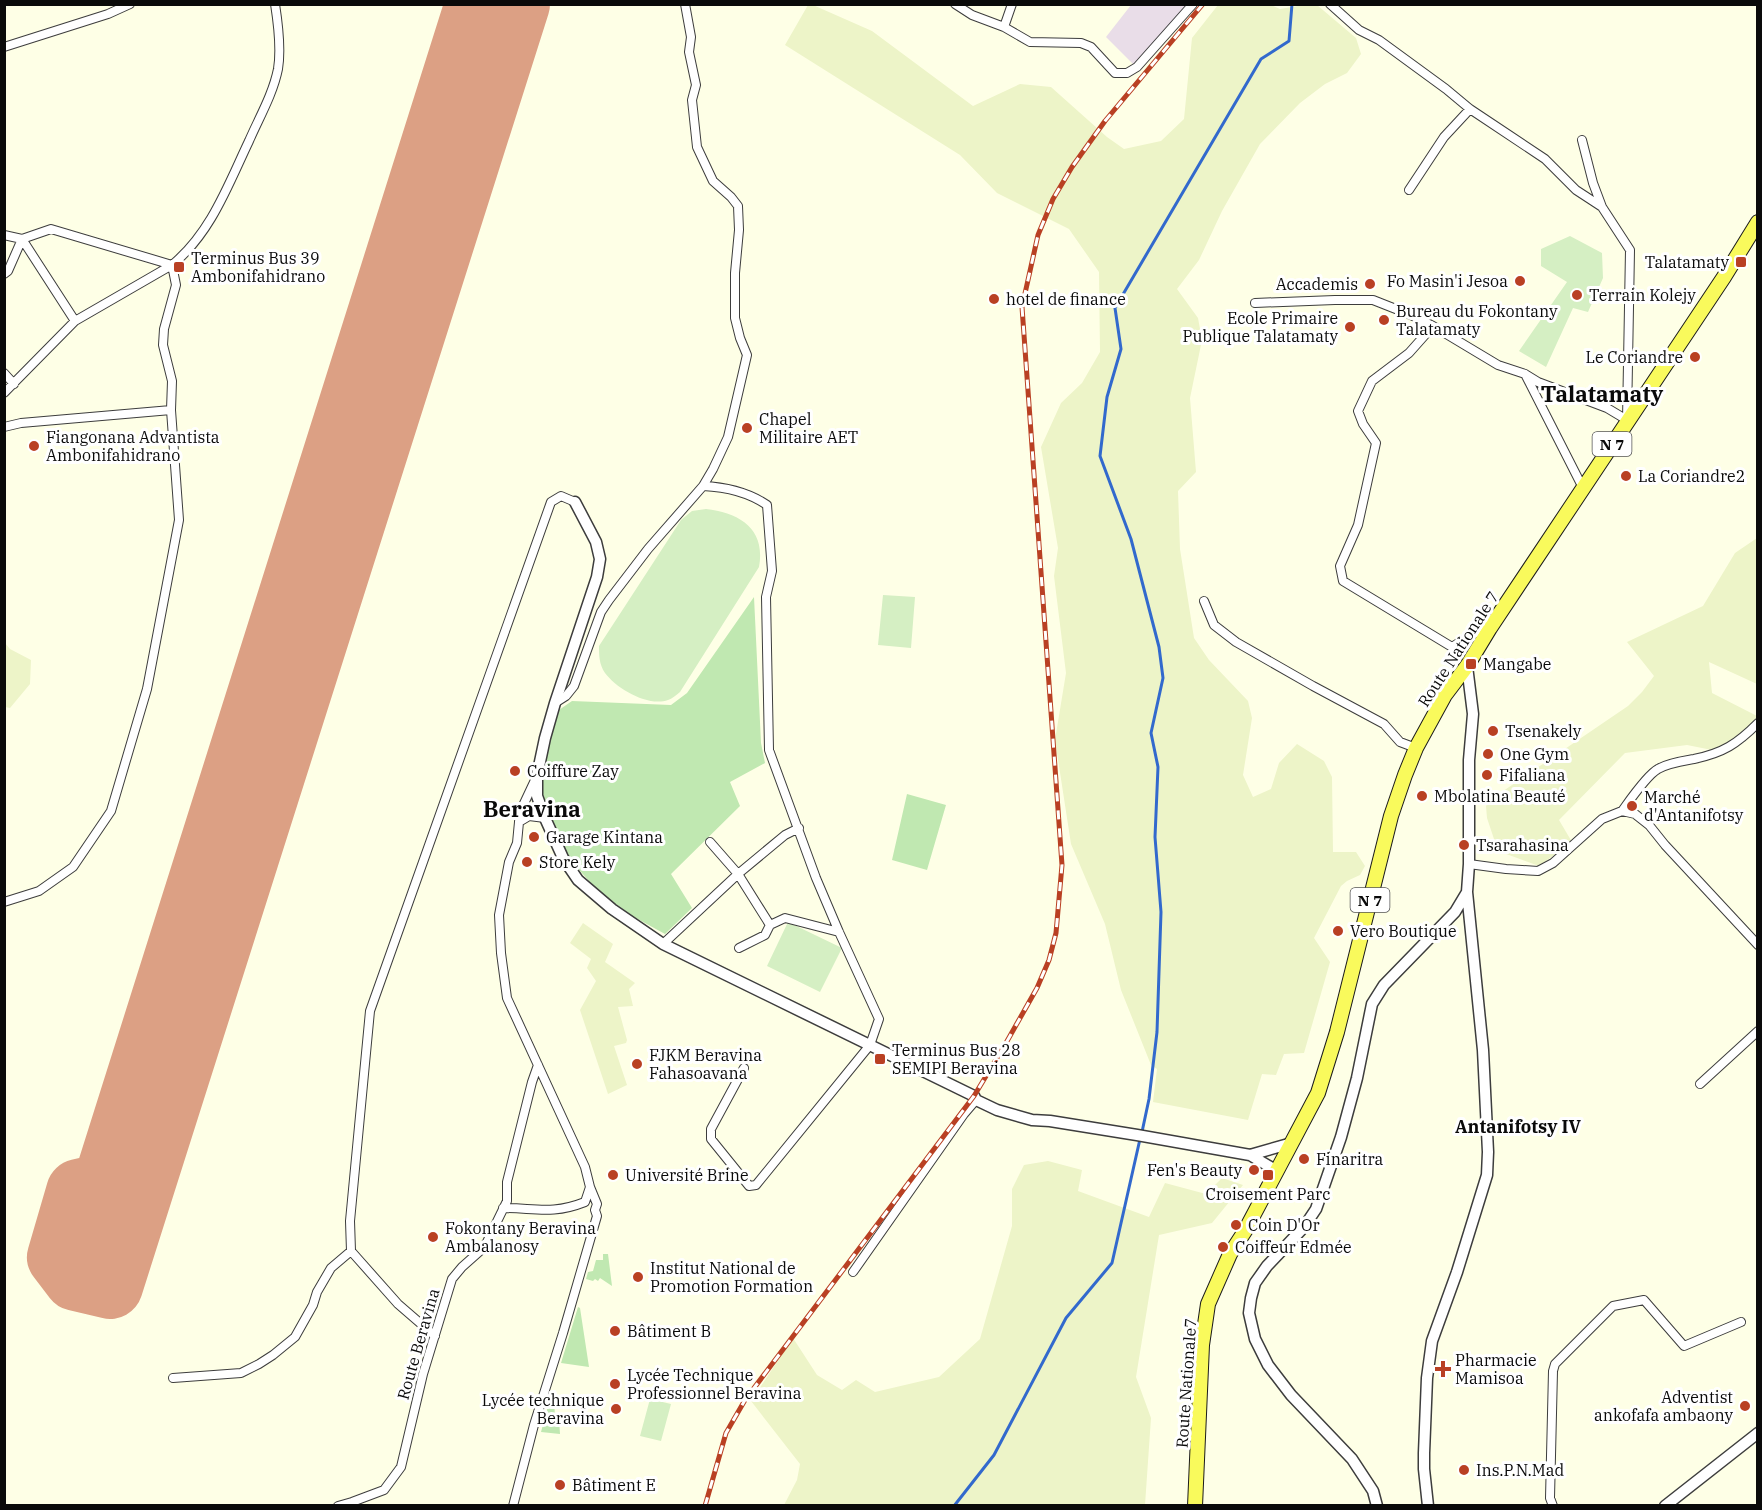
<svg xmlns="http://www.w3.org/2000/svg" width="1762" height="1510" viewBox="0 0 1762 1510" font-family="'IBM Plex Serif',serif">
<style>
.industrial{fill:#e9dde8}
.farmland{fill:#edf4c8}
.green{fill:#c0e8b1}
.pitch{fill:#d5efc3}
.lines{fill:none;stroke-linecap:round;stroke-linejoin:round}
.stream{stroke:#3269cd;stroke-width:3}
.runway{stroke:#dca084;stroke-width:66}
.minor-casing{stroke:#3d3d3d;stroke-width:10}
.tertiary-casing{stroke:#3d3d3d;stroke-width:13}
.primary-casing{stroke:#1b1b1b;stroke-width:16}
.minor{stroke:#fff;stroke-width:8}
.tertiary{stroke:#fff;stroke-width:10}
.primary{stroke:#f9fa5c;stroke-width:14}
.rail-casing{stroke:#b94023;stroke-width:5}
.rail{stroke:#fff;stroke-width:3;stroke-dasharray:9;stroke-linecap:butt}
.poi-dot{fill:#b94023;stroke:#fff;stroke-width:2}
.labels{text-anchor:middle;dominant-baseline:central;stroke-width:6;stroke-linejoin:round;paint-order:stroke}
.shield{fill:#fff;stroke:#545454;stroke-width:1.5}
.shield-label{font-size:15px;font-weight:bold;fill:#0a0a0a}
.poi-label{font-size:16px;fill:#0a0a0a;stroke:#fff;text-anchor:start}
.street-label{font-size:16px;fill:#0a0a0a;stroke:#fff}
.neighbourhood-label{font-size:18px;font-weight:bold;fill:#0a0a0a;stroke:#fff}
.district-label{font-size:22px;font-weight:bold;fill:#0a0a0a;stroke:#fff}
</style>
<rect width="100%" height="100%" fill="#feffe6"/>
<path class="industrial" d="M 1131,5 L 1191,5 L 1137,68 L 1106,37 Z"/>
<path class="farmland" d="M 808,5 L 813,5 L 872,31 L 973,106 L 1020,84 L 1051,87 L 1107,137 L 1124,149 L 1161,141 L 1184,119 L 1192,38 L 1218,5 L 1271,5 L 1280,9 L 1304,5 L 1317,5 L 1356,38 L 1361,54 L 1347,73 L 1325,84 L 1300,103 L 1260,144 L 1222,211 L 1199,260 L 1177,289 L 1198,318 L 1202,340 L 1190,398 L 1196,472 L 1178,491 L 1180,549 L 1194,638 L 1209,660 L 1248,701 L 1252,718 L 1243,775 L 1253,797 L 1271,789 L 1279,763 L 1297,744 L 1324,761 L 1332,777 L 1333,852 L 1356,852 L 1365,866 L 1360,875 L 1347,881 L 1341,886 L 1314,938 L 1330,962 L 1304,1053 L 1284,1054 L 1276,1075 L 1262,1074 L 1248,1120 L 1153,1102 L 1157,1069 L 1151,1065 L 1121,990 L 1105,924 L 1071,844 L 1055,740 L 1066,673 L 1054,576 L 1058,548 L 1041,447 L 1061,403 L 1082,383 L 1100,352 L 1099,272 L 1069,229 L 997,193 L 960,155 L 785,45 Z
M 1757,538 L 1757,684 L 1709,662 L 1712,693 L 1757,716 L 1757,719 L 1746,733 L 1727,747 L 1712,750 L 1687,745 L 1625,753 L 1559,820 L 1572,842 L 1539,866 L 1498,851 L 1487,818 L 1486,806 L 1490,800 L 1628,706 L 1642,692 L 1654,676 L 1627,642 L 1703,606 L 1735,553 Z
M 5,643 L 10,649 L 31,660 L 30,684 L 10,708 L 5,707 Z
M 583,923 L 613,944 L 605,962 L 635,983 L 629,989 L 633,1006 L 618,1007 L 627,1040 L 626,1043 L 614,1046 L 627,1085 L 608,1094 L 580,1010 L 596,981 L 587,968 L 591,959 L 570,943 Z
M 1048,1161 L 1082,1170 L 1078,1191 L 1149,1217 L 1165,1183 L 1206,1194 L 1222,1178 L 1243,1185 L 1212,1223 L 1159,1235 L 1136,1377 L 1151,1418 L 1145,1505 L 784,1505 L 797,1480 L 800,1464 L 751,1401 L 793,1338 L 817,1375 L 842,1390 L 856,1380 L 875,1392 L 939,1377 L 980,1339 L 1012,1226 L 1012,1189 L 1024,1165 Z"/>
<path class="green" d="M 754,597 L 761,743 L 765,763 L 730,782 L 740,806 L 671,874 L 692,908 L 665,934 L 634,917 L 600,893 L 572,862 L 552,830 L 542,795 L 541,766 L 556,712 L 572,701 L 671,705 L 687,693 Z
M 907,794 L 946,805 L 927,870 L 892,860 Z
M 603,1254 L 608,1254 L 612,1286 L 600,1278 L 598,1281 L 595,1279 L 593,1281 L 586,1279 L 588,1272 L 593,1271 L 596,1260 L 603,1260 Z
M 578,1307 L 580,1308 L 589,1367 L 561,1363 Z
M 551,1395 L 554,1396 L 555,1418 L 559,1419 L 560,1434 L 541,1432 Z"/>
<path class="pitch" d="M 1570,236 L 1602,253 L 1603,278 L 1588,312 L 1573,308 L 1546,367 L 1519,351 L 1567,282 L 1541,266 L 1541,249 Z
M 706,509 C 740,513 766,529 759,567 L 680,692 C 676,695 672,699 668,700 C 648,707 617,689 605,673 C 599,664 599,655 599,646 L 681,520 L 692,511 Z
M 883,595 L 915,597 L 911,648 L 878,645 Z
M 788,922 L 842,948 L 820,992 L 767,966 Z
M 650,1399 L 671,1404 L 661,1441 L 640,1436 Z"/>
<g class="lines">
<path class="stream" d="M 1142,1132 L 1149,1099 L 1157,1032 L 1161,912 L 1155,837 L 1158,767 L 1151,733 L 1163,678 L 1159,647 L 1131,539 L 1100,456 L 1107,397 L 1121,349 L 1115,308 L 1261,59 L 1289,41 L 1292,4
M 954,1506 L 994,1455 L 1066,1318 L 1112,1263 L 1140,1139"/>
<path class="runway" d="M 478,4 L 105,1186 L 79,1192 L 60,1257 L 76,1278 L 110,1286 L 517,4"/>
<g class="minor-casing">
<path id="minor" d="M 955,4 L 972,15 L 1004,27 L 1030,42 L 1081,43 L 1091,47 L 1115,73 L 1127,73 L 1137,67 L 1193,4
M 1330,4 L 1359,30 L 1379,40 L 1446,89 L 1470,109 L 1545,159 L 1576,190 L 1602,207 L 1630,250 L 1627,420
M 1004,27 L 1012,4
M 4,47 L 108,14 L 130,4
M 1582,140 L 1593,183 L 1602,207
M 1409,190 L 1444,137 L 1470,109
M 4,235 L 22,239 L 51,229 L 172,265
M 22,239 L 75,321
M 4,274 L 8,271 L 22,239
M 1255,303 L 1335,300 L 1373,300 L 1411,315 L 1433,326 L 1498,365 L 1525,374 L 1538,382 L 1607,408 L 1627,420
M 1433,326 L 1409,353 L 1372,381 L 1358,411 L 1363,424 L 1376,443 L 1358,525 L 1340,566 L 1343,581 L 1452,647 L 1473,634 L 1490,628
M 4,373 L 14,384
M 1525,374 L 1583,488
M 4,393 L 75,321 L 172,265 C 211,233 228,185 249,141 C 259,118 273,94 278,69 C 281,51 278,23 275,4
M 4,427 L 21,423 L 171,410
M 703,486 C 725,487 748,492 767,505 L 772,571 L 766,597 L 769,750 L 816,878 L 839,932 L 879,1019 L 870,1045 L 756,1185 L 749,1186 L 711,1139 L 711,1129 L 744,1068
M 1204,601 L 1214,625 L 1236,642 L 1313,686 L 1384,724 L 1400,742 L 1416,748
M 555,703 L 566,696 L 574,686 L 601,612 L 609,600 L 648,549 L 703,486 L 713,469 L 728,437 L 747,355 L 740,338 L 735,318 L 735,273 L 739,230 L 738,206 L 731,197 L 713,181 L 697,147 L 692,100 L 696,85 L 689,52 L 691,37 L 685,4
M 1622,811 C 1630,800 1647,775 1658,769 C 1668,763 1683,761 1694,759 C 1723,753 1737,744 1758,723
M 519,822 L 520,812 L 536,778
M 710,842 L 738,874 L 770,925
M 1469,864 L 1506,869 L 1538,871 L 1553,863 L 1602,819 L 1622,811 L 1635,814 L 1649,825 L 1665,845 L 1758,945
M 4,902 L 39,891 L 73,867 L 111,811 L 147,689 L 179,520 L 171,410 L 172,381 L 163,345 L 164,329 L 176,285 L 172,265
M 663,944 L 738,874 L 785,835 L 799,828
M 739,948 L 765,935 L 770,925 L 785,918 L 839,932
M 1700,1084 L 1758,1031
M 503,1208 C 535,1208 552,1215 585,1202 L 590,1187 L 585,1167 L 507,998 L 501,953 L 499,915 L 509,862 L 517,843 L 519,822 L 529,816 L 545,818
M 853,1272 L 964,1114 L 976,1100
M 435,1336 L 398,1304 L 351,1251 L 350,1221 L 370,1011 L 551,502 L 561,496 L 575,502
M 173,1378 L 241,1373 L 259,1364 L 273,1355 L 295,1337 L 313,1305 L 317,1292 L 331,1268 L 351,1251
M 338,1506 L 352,1502 L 384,1490 L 401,1467 L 423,1374 L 452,1279 L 462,1267 L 480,1251 L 487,1242 L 507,1201 L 507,1182 L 532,1082 L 538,1065
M 513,1506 L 534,1425 L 563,1333 L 597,1216 L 595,1210 L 597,1204 L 590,1187
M 1553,1506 L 1550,1498 L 1553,1371 L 1555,1364 L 1613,1306 L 1644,1300 L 1684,1346 L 1741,1322"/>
</g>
<g class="tertiary-casing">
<path id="tertiary" d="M 575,502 L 596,542 L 600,559 L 597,577 L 555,703 L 545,738 L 537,776 L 537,796 L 545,818 L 563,858 L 578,880 L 612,909 L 663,944 L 974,1096 L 976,1100 L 997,1110 L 1032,1120 L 1050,1121 L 1137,1135 L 1250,1155 L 1277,1171
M 1250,1155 L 1292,1143
M 1377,1506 L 1373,1491 L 1352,1459 L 1291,1395 L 1268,1365 L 1255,1339 L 1249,1313 L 1251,1298 L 1255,1283 L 1267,1266 L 1304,1227 L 1316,1209 L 1341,1137 L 1357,1078 L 1372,1004 L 1384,985 L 1455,912 L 1467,892
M 1428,1506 L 1424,1469 L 1424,1453 L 1427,1378 L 1432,1341 L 1457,1272 L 1487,1175 L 1488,1152 L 1483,1050 L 1467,892 L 1469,864 L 1469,760 L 1473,714 L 1467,666
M 1665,1506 L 1758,1433"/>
</g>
<g class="primary-casing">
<path id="primary" d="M 1195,1506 L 1202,1345 L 1208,1304 L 1230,1254 L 1245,1231 L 1318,1093 L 1337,1032 L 1391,816 L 1405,775 L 1416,748 L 1445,695 L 1467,666 L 1490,628 L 1724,277 L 1758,222"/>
</g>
<use href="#minor" class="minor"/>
<use href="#tertiary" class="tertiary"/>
<use href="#primary" class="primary"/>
<g class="rail-casing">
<path id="rail" d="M 705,1506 L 726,1433 L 745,1400 L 974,1096 L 1006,1043 L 1037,988 L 1049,960 L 1056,933 L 1062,865 L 1022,307 L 1038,235 L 1053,199 L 1072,167 L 1105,121 L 1203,4"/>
</g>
<use href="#rail" class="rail"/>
</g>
<g class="poi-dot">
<rect x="1735" y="256" width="12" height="12" rx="3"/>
<rect x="173" y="261" width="12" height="12" rx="3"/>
<circle cx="1520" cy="281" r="6"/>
<circle cx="1370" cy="284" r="6"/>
<circle cx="1577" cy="295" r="6"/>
<circle cx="994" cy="299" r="6"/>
<circle cx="1384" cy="320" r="6"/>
<circle cx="1350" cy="327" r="6"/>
<circle cx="1695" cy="357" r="6"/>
<circle cx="747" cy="428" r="6"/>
<circle cx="34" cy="446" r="6"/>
<circle cx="1626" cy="476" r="6"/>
<rect x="1465" y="658" width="12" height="12" rx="3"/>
<circle cx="1493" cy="731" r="6"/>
<circle cx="1488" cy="754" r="6"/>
<circle cx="515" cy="771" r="6"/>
<circle cx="1487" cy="775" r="6"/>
<circle cx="1422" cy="796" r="6"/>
<circle cx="1632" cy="806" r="6"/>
<circle cx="534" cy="837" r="6"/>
<circle cx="1464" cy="845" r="6"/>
<circle cx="527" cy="862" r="6"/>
<circle cx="1338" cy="931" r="6"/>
<rect x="874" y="1053" width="12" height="12" rx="3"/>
<circle cx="637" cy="1064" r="6"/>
<circle cx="1304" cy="1159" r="6"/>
<circle cx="1254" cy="1170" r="6"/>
<circle cx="613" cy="1175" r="6"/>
<rect x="1262" y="1169" width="12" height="12" rx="3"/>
<circle cx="1236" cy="1225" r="6"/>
<circle cx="433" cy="1237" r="6"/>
<circle cx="1223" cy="1247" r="6"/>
<circle cx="638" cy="1277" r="6"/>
<circle cx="615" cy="1331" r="6"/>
<path d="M1440 1360h6v6h6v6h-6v6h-6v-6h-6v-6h6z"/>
<circle cx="615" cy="1384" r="6"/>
<circle cx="1745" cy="1406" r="6"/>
<circle cx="616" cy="1409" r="6"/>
<circle cx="1464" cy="1470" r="6"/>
<circle cx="560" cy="1485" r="6"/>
</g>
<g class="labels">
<g class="shield">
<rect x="1592.5" y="432" width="39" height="24" rx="4.5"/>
<rect x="1350.5" y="888" width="39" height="24" rx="4.5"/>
</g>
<g class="shield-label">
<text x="1612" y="444">N 7</text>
<text x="1370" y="900">N 7</text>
</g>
<g class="poi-label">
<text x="191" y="258">Terminus Bus 39<tspan x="191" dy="18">Ambonifahidrano</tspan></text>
<text x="1729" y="262" text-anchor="end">Talatamaty</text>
<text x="1508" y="281" text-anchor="end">Fo Masin'i Jesoa</text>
<text x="1358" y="284" text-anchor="end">Accademis</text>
<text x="1589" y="295">Terrain Kolejy</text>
<text x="1006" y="299">hotel de finance</text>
<text x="1396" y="311">Bureau du Fokontany<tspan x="1396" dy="18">Talatamaty</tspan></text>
<text x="1338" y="318" text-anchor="end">Ecole Primaire<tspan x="1338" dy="18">Publique Talatamaty</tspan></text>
<text x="1683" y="357" text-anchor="end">Le Coriandre</text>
<text x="759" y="419">Chapel<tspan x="759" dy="18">Militaire AET</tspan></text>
<text x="46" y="437">Fiangonana Advantista<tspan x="46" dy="18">Ambonifahidrano</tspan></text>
<text x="1638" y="476">La Coriandre2</text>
<text x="1483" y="664">Mangabe</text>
<text x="1505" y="731">Tsenakely</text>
<text x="1500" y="754">One Gym</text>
<text x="527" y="771">Coiffure Zay</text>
<text x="1499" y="775">Fifaliana</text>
<text x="1434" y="796">Mbolatina Beauté</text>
<text x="1644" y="797">Marché<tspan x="1644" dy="18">d'Antanifotsy</tspan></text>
<text x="546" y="837">Garage Kintana</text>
<text x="1476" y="845">Tsarahasina</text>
<text x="539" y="862">Store Kely</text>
<text x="1350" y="931">Vero Boutique</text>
<text x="892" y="1050">Terminus Bus 28<tspan x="892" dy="18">SEMIPI Beravina</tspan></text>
<text x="649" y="1055">FJKM Beravina<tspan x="649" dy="18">Fahasoavana</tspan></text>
<text x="1316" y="1159">Finaritra</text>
<text x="1242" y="1170" text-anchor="end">Fen's Beauty</text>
<text x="625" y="1175">Université Brine</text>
<text x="1268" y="1194" text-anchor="middle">Croisement Parc</text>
<text x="1248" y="1225">Coin D'Or</text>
<text x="445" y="1228">Fokontany Beravina<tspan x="445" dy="18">Ambalanosy</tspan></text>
<text x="1235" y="1247">Coiffeur Edmée</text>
<text x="650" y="1268">Institut National de<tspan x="650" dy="18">Promotion Formation</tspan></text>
<text x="627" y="1331">Bâtiment B</text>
<text x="1455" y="1360">Pharmacie<tspan x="1455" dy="18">Mamisoa</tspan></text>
<text x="627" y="1375">Lycée Technique<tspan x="627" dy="18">Professionnel Beravina</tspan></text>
<text x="1733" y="1397" text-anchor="end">Adventist<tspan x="1733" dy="18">ankofafa ambaony</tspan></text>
<text x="604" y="1400" text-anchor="end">Lycée technique<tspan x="604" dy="18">Beravina</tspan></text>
<text x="1476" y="1470">Ins.P.N.Mad</text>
<text x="572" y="1485">Bâtiment E</text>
</g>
<g class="street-label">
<text transform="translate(1458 649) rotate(-57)">Route Nationale 7</text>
<text transform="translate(418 1344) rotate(-74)">Route Beravina</text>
<text transform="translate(1186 1383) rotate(-86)">Route Nationale7</text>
</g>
<g class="neighbourhood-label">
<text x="1518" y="1126">Antanifotsy IV</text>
</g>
<g class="district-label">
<text x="1602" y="393">Talatamaty</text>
<text x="532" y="808">Beravina</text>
</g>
</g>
<rect width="1762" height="1510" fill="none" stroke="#0a0a0a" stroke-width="12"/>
</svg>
